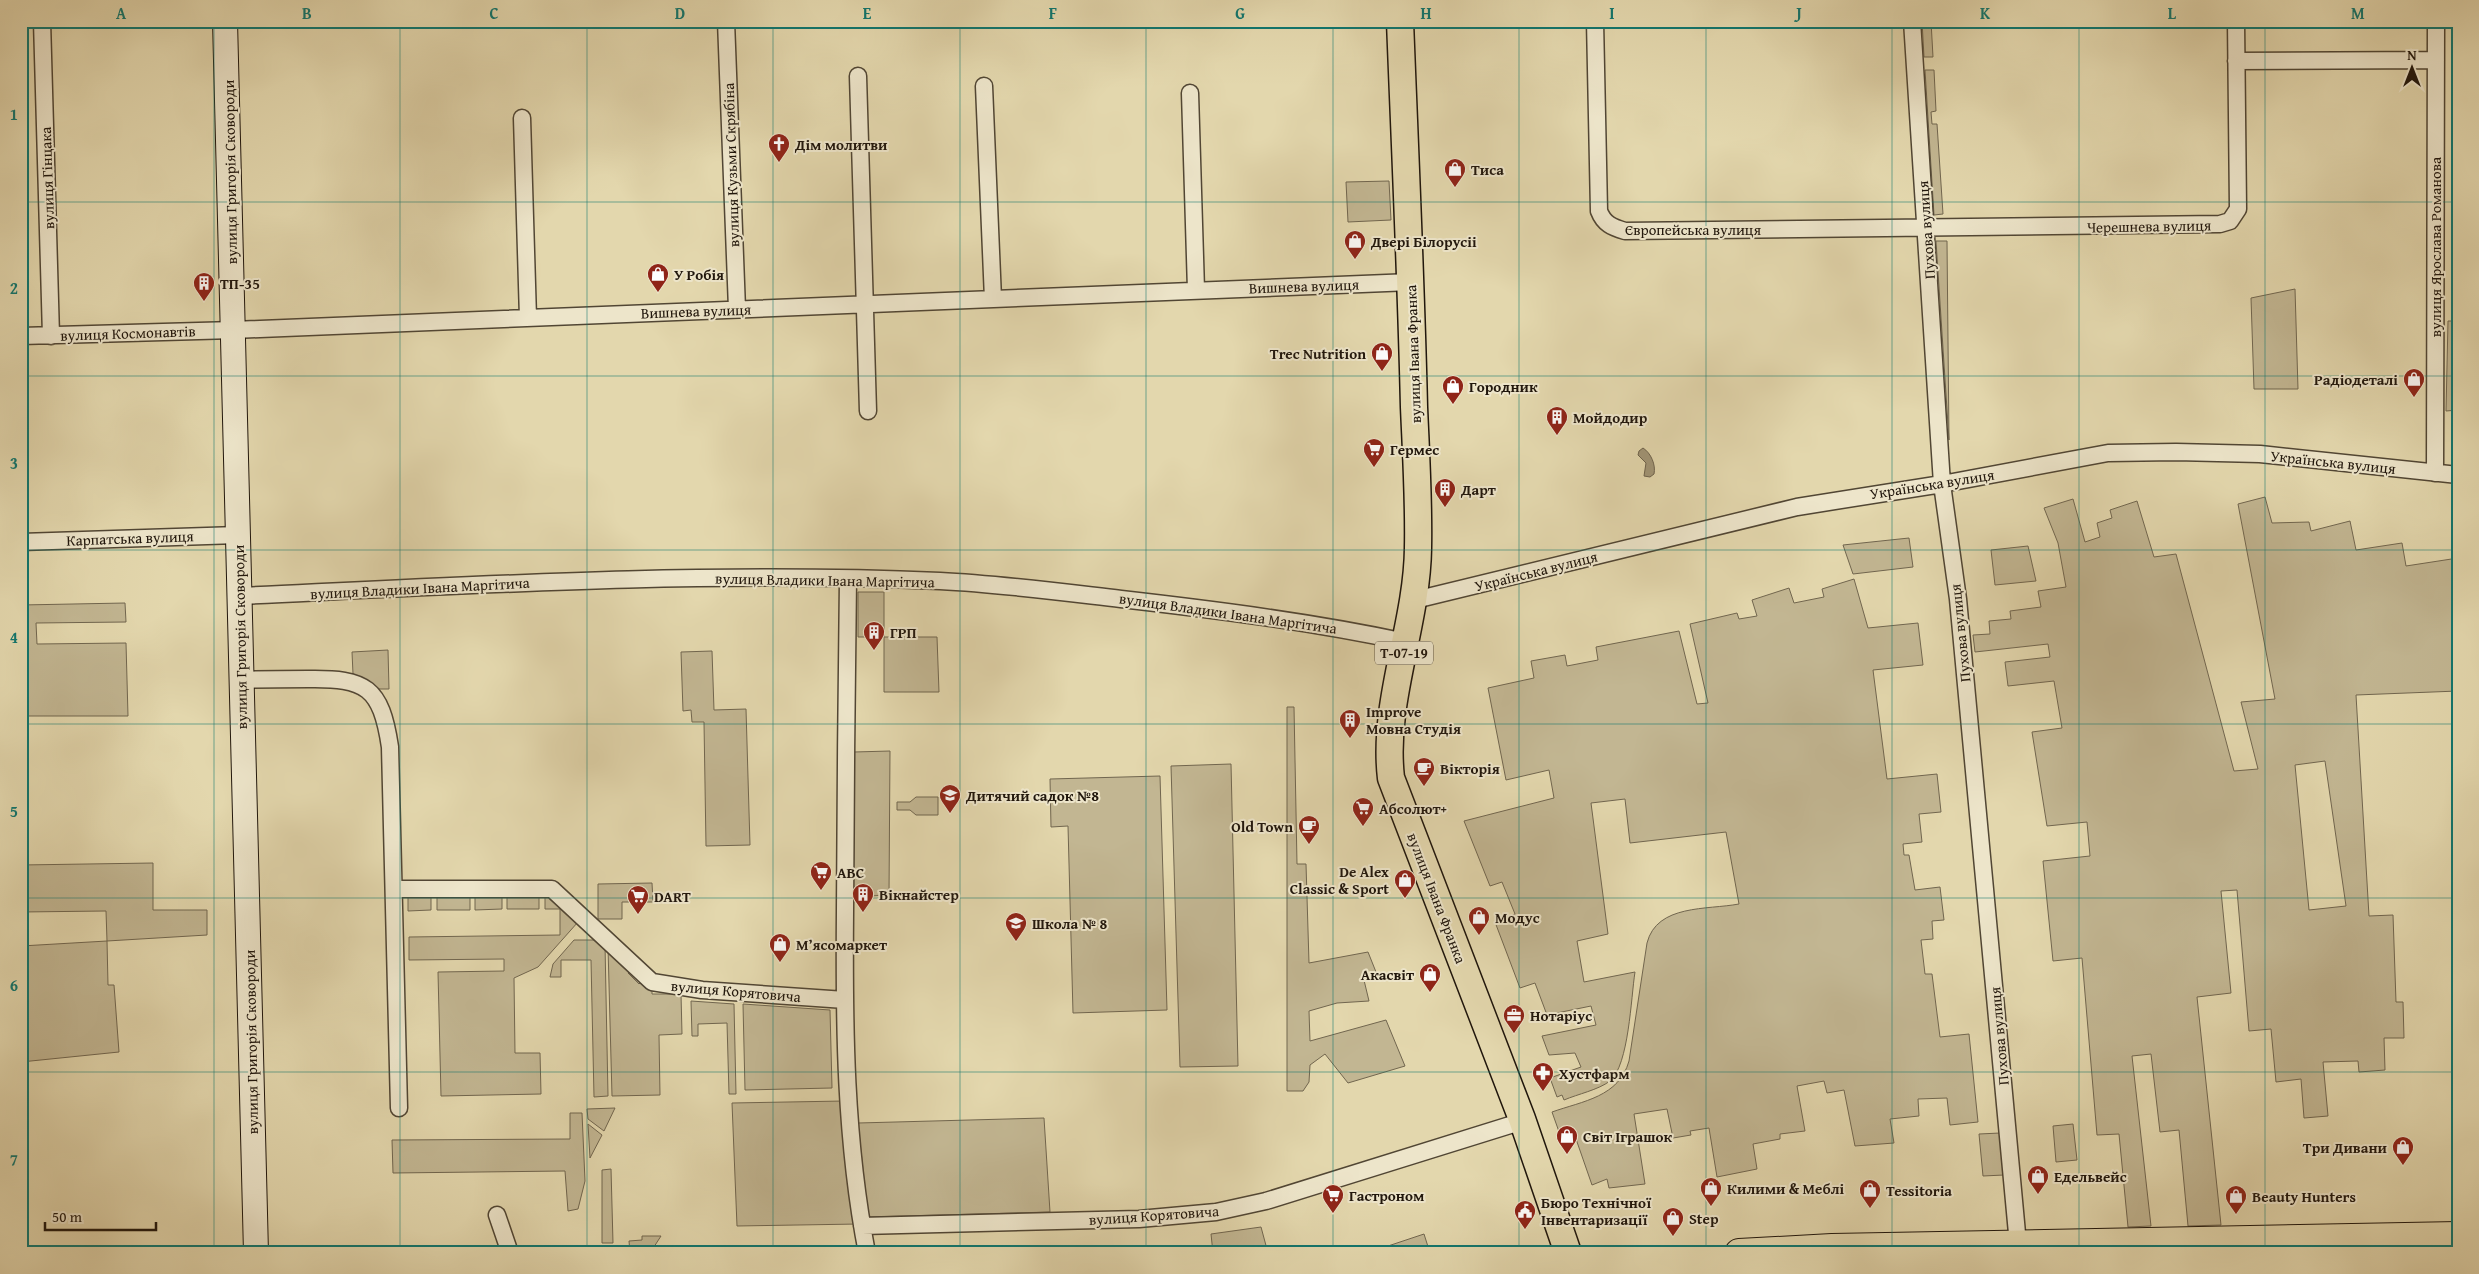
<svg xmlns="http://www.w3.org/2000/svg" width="2479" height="1274" viewBox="0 0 2479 1274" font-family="'Gentium Book Plus',serif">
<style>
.green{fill:#c2b692;stroke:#71664f;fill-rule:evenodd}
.water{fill:#a19576;stroke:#6d624c}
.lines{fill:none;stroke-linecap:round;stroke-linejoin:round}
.street-casing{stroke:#514634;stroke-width:19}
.secondary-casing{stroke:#20160c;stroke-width:26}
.primary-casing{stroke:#20160c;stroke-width:29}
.highway-casing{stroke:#20160c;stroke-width:30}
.street{stroke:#ede5ca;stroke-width:16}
.secondary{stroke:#ede5ca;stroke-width:24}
.primary{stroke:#e3d7ad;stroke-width:26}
.highway{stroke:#e3d7ad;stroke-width:28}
.grid{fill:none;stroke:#0f766e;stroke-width:1;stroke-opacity:0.55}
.labels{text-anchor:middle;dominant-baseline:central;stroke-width:4;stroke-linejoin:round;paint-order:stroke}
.shield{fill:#ede5ca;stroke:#5e5445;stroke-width:1}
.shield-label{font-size:14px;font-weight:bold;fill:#20160c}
.poi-label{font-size:15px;font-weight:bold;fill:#20160c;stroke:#ede5ca;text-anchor:start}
.street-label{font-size:15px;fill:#20160c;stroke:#ede5ca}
.neatline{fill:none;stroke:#0f766e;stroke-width:2}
.grid-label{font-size:16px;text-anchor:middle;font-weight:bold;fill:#0f766e}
</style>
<rect width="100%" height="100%" fill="#e3d7ad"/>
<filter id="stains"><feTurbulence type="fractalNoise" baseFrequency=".004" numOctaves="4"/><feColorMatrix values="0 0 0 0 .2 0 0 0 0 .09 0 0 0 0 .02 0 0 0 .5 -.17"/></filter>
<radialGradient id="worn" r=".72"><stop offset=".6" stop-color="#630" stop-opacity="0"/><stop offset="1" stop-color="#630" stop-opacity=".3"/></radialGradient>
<path class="green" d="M 1922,21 L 1931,21 L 1933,57 L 1924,57 Z
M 1925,70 L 1934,70 L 1936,111 L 1931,112 L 1932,124 L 1937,124 L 1943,214 L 1934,215 Z
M 1389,181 L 1391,220 L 1348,222 L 1346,182 Z
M 1936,241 L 1947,241 L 1949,440 Z
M 2295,289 L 2298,389 L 2254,389 L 2251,298 Z
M 2448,321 L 2458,321 L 2458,410 L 2446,411 Z
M 2265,497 L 2272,523 L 2309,522 L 2311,531 L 2350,521 L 2356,550 L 2402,543 L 2406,566 L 2458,558 L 2458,691 L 2356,695 L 2369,916 L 2393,915 L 2396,1002 L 2403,1002 L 2404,1038 L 2384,1038 L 2385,1070 L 2359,1072 L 2358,1061 L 2323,1062 L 2328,1116 L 2304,1118 L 2301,1079 L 2276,1082 L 2271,1029 L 2249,1031 L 2237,890 L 2221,891 L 2231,993 L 2197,997 L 2221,1225 L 2188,1226 L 2179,1130 L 2160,1132 L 2151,1054 L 2132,1056 L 2151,1226 L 2128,1227 L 2119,1134 L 2097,1135 L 2082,958 L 2053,961 L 2043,861 L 2090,856 L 2087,822 L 2047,826 L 2032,732 L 2062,728 L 2054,681 L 2008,686 L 2005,662 L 2050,657 L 2048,644 L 1975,652 L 1973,635 L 1990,634 L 1989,621 L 2011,619 L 2010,611 L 2041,607 L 2038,591 L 2066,587 L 2058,543 L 2044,508 L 2073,499 L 2085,542 L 2100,537 L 2097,523 L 2112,518 L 2110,510 L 2137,501 L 2154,557 L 2176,554 L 2234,771 L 2258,769 L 2241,702 L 2275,699 L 2238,504 ZM 2325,761 L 2346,906 L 2309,910 L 2295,765 Z
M 1909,538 L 1913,567 L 1853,574 L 1843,545 Z
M 2028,546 L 2036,581 L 1995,585 L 1991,550 Z
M 1854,579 L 1868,628 L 1918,623 L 1923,665 L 1873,670 L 1887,779 L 1937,774 L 1941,812 L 1919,814 L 1922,842 L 1903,844 L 1904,855 L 1909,855 L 1915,890 L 1940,887 L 1944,920 L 1932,921 L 1933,939 L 1921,940 L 1925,974 L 1932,974 L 1940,1037 L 1969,1034 L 1978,1122 L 1950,1125 L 1947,1098 L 1918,1099 L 1919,1116 L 1890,1119 L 1894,1143 L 1855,1146 L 1844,1090 L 1827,1093 L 1824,1081 L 1797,1086 L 1805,1131 L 1780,1134 L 1780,1139 L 1753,1144 L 1757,1169 L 1717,1177 L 1709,1128 L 1690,1131 L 1691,1135 L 1673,1138 L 1667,1109 L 1634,1114 L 1645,1184 L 1609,1188 L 1607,1179 L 1592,1185 L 1576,1139 L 1563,1143 L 1552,1112 C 1583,1101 1619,1097 1629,1061 L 1647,943 C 1657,904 1707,910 1739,904 L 1726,832 L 1630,843 L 1625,799 L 1591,803 L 1608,934 L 1577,941 L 1584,982 L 1635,972 C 1631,997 1629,1065 1610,1081 C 1598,1090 1578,1094 1564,1100 L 1562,1095 L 1557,1097 L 1550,1078 L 1581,1067 L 1575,1053 L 1549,1055 L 1542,1036 L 1596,1025 L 1591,1006 L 1547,1015 L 1535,983 L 1520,988 L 1495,922 L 1515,914 L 1502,882 L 1490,886 L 1464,821 L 1554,798 L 1549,770 L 1506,780 L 1488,688 L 1534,678 L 1531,661 L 1565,655 L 1567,666 L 1598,660 L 1596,647 L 1679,631 L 1697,704 L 1708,703 L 1690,624 L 1737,613 L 1739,619 L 1757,616 L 1752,600 L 1789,588 L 1794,603 L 1824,597 L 1822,589 Z
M 858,592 L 884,592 L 884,637 L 937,637 L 939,692 L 884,692 L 884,637 L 858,637 Z
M 125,603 L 126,622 L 36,623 L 37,644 L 126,643 L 128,716 L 21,716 L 21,605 Z
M 388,650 L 389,689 L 376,689 L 353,674 L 352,652 Z
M 712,651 L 714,710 L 746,709 L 750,845 L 706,846 L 704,722 L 692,722 L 691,710 L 683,711 L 681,652 Z
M 1287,707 L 1294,707 L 1297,864 L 1306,864 L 1309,963 L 1368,952 L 1376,972 L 1363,976 L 1369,1001 L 1337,1003 L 1309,1011 L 1310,1041 L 1386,1020 L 1405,1066 L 1348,1083 L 1325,1054 L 1310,1065 L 1309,1082 L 1303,1091 L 1287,1091 Z
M 890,751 L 889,895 L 870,896 L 869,887 L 853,887 L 854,752 Z
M 1231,764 L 1238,1066 L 1180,1067 L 1171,766 Z
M 1160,776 L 1167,1010 L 1073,1013 L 1068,826 L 1051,827 L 1050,779 Z
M 916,797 L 938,797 L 938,815 L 916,815 L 910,810 L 897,810 L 897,802 L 910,802 Z
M 153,863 L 153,910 L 207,910 L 207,935 L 107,941 L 108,985 L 114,985 L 119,1052 L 21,1062 L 21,946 L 107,941 L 106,911 L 21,912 L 21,865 Z
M 652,883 L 653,902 L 622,902 L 622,919 L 598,919 L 598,884 Z
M 502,894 L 502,909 L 475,910 L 475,895 Z
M 507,894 L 539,894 L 539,909 L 507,909 Z
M 545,894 L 549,894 L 578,922 L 538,967 L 514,978 L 515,1053 L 540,1053 L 541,1094 L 441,1096 L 438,972 L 504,971 L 504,959 L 409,960 L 409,937 L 560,935 L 560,909 L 545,909 Z
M 408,895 L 431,895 L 431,910 L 408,911 Z
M 437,895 L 470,895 L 470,910 L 437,910 Z
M 574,940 L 601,940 L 605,944 L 608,1096 L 594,1097 L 591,960 L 561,960 L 561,977 L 550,977 L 553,964 Z
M 608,947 L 632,969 L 628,973 L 639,984 L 643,980 L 652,988 L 652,994 L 681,994 L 682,1034 L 659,1035 L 660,1095 L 612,1096 Z
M 691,1001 L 734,1004 L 736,1094 L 729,1094 L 727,1023 L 698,1024 L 698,1036 L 692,1036 Z
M 743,1004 L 830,1010 L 832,1088 L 745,1090 Z
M 844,1101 L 859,1224 L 737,1226 L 732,1103 Z
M 615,1108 L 604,1131 L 588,1119 L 587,1109 Z
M 570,1113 L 582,1113 L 585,1181 L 578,1209 L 568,1211 L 565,1171 L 393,1173 L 392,1140 L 570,1139 Z
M 1044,1118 L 1050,1212 L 868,1217 L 858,1123 Z
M 588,1124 L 602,1135 L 590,1158 Z
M 2073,1124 L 2077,1160 L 2056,1162 L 2053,1126 Z
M 2000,1133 L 2004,1175 L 1983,1176 L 1979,1134 Z
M 611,1169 L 613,1243 L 602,1243 L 602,1170 Z
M 1261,1227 L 1268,1253 L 1213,1253 L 1211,1234 Z
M 1424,1234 L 1430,1253 L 1367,1253 Z
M 642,1236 L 661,1236 L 650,1253 L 630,1253 L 629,1241 L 642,1240 Z"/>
<path class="water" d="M 1643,448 C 1651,453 1656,465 1654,474 L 1650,477 L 1644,476 L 1646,463 L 1638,455 L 1639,451 Z"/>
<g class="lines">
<g class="street-casing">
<path id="street" d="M 42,21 L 51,336
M 726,21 L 737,309
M 1595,21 L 1599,211 C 1604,224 1612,227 1625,231 L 2220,224 L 2230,221 L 2238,209 L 2236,21
M 1912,21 L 1942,484 L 1958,599 L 2018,1244
M 2236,61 L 2436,60
M 858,76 L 868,411
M 984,86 L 993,299
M 1190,93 L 1196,290
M 522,118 L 528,318
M 21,336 L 234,330 L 1411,282
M 2435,473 L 2436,21
M 21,542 L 238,535
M 848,579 C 847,690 845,800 845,911 C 844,1026 845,1140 867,1253
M 240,596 C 473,585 707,571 940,581 C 1001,584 1061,592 1121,599 C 1217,610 1312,622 1406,642
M 1415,600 L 1797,507 L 1942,484 L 2108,453 L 2176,452 L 2260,454 L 2458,475
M 242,680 C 264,679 286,679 308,679 C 366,678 381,687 390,747 L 399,1108
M 394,889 L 552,889 L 652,982 L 702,990 L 845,1000
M 497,1215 L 510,1253
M 862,1226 L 1139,1219 L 1216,1212 L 1266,1201 L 1523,1121"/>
</g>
<g class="secondary-casing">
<path id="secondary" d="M 225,21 L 256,1253"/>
</g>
<g class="primary-casing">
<path id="primary" d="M 1400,21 C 1405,150 1411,278 1414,407 C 1416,454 1419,501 1418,548 C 1417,626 1382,701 1391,778 L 1522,1119 L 1568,1253"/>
</g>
<g class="highway-casing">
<path id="highway" d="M 1739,1253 L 1832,1248 L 2458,1236"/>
</g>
<use href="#street" class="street"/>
<use href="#secondary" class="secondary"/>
<use href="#primary" class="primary"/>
<use href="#highway" class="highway"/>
</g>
<path class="grid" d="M 214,21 L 214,1253M 400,21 L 400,1253M 587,21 L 587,1253M 773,21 L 773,1253M 960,21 L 960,1253M 1146,21 L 1146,1253M 1333,21 L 1333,1253M 1519,21 L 1519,1253M 1706,21 L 1706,1253M 1892,21 L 1892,1253M 2079,21 L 2079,1253M 2265,21 L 2265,1253M 21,202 L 2458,202M 21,376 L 2458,376M 21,550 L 2458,550M 21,724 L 2458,724M 21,898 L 2458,898M 21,1072 L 2458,1072"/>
<defs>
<g id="church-pin" transform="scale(1.125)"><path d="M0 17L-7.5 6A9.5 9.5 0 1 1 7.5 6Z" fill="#8f2418" stroke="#ede5ca"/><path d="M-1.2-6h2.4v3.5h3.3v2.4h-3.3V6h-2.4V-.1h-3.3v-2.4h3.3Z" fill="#fff"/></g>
<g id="shop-pin" transform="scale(1.125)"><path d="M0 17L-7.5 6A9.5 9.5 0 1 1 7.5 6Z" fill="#8f2418" stroke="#ede5ca"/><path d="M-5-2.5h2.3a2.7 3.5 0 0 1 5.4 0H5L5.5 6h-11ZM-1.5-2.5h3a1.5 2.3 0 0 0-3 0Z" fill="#fff"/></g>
<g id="building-pin" transform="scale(1.125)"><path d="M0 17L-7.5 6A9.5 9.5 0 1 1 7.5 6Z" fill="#8f2418" stroke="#ede5ca"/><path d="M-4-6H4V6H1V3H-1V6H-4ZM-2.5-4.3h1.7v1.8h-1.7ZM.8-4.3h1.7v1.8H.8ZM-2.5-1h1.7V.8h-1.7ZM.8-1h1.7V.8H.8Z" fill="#fff"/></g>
<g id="supermarket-pin" transform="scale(1.125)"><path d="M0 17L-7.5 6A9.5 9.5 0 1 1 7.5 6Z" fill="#8f2418" stroke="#ede5ca"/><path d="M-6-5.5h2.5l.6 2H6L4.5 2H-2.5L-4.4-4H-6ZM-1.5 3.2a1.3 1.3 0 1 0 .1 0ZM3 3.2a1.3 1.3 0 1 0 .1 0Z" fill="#fff"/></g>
<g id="cafe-pin" transform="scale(1.125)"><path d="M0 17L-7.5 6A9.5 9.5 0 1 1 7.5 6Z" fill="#8f2418" stroke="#ede5ca"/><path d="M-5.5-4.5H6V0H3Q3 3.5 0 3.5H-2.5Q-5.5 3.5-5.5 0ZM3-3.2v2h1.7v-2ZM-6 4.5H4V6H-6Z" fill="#fff"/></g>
<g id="school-pin" transform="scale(1.125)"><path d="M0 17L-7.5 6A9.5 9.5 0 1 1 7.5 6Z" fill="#8f2418" stroke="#ede5ca"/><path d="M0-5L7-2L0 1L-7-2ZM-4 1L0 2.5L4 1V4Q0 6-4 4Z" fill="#fff"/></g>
<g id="office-pin" transform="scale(1.125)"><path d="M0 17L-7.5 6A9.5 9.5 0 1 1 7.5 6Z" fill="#8f2418" stroke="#ede5ca"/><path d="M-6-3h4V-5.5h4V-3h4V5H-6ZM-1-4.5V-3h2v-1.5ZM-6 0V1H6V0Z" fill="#fff"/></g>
<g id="pharmacy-pin" transform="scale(1.125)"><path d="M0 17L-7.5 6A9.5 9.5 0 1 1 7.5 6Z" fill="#8f2418" stroke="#ede5ca"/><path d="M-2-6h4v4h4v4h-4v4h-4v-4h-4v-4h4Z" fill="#fff"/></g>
<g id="civic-pin" transform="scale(1.125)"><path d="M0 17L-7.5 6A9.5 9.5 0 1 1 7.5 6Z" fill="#8f2418" stroke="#ede5ca"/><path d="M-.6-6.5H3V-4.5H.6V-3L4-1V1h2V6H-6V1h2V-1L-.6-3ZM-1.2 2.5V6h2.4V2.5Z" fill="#fff"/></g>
</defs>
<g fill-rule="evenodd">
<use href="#church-pin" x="779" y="144"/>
<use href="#shop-pin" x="1455" y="169"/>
<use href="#shop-pin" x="1355" y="241"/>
<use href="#shop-pin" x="658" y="274"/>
<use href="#building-pin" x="204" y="283"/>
<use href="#shop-pin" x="1382" y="353"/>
<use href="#shop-pin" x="2414" y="379"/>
<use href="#shop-pin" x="1453" y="386"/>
<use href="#building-pin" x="1557" y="417"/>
<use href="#supermarket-pin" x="1374" y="449"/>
<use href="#building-pin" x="1445" y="489"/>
<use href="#building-pin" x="874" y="632"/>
<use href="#building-pin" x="1350" y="720"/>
<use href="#cafe-pin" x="1424" y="768"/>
<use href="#school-pin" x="950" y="795"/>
<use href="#supermarket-pin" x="1363" y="808"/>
<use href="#cafe-pin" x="1309" y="826"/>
<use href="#supermarket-pin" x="821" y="872"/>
<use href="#shop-pin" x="1405" y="880"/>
<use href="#building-pin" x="863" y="894"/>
<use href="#supermarket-pin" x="638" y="896"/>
<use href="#shop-pin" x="1479" y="917"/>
<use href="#school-pin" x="1016" y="923"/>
<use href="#shop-pin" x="780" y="944"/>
<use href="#shop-pin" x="1430" y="974"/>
<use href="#office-pin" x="1514" y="1015"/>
<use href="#pharmacy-pin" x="1543" y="1073"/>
<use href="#shop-pin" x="1567" y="1136"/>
<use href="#shop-pin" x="2403" y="1147"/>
<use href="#shop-pin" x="2038" y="1176"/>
<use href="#shop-pin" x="1711" y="1188"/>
<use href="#shop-pin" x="1870" y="1190"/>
<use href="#supermarket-pin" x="1333" y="1195"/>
<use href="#shop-pin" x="2236" y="1196"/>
<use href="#civic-pin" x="1525" y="1211"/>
<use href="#shop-pin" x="1673" y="1218"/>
</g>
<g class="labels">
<rect class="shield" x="1375" y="641.5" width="58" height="23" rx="4"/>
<g class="shield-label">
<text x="1404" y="653">Т-07-19</text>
</g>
<g class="poi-label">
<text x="795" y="144">Дім молитви</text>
<text x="1471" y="169">Тиса</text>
<text x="1371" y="241">Двері Білорусіі</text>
<text x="674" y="274">У Робія</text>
<text x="220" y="283">ТП-35</text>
<text x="1366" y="353" text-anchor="end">Trec Nutrition</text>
<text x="2398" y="379" text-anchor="end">Радіодеталі</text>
<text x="1469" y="386">Городник</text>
<text x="1573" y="417">Мойдодир</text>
<text x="1390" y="449">Гермес</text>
<text x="1461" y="489">Дарт</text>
<text x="890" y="632">ГРП</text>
<text x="1366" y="711">Improve<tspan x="1366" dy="17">Мовна Студія</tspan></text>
<text x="1440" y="768">Вікторія</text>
<text x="966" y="795">Дитячий садок №8</text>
<text x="1379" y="808">Абсолют+</text>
<text x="1293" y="826" text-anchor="end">Old Town</text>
<text x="1389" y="871" text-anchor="end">De Alex<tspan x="1389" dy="17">Classic &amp; Sport</tspan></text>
<text x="837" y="872">ABC</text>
<text x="879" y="894">Вікнайстер</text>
<text x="654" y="896">DART</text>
<text x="1495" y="917">Модус</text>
<text x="1032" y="923">Школа № 8</text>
<text x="796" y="944">Мʼясомаркет</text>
<text x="1414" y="974" text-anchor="end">Акасвіт</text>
<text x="1530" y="1015">Нотаріус</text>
<text x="1559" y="1073">Хустфарм</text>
<text x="1583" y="1136">Світ Іграшок</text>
<text x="2387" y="1147" text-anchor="end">Три Дивани</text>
<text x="2054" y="1176">Едельвейс</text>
<text x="1727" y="1188">Килими &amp; Меблі</text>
<text x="1886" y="1190">Tessitoria</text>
<text x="1349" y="1195">Гастроном</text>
<text x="2252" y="1196">Beauty Hunters</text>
<text x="1541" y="1202">Бюро Технічної<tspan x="1541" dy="17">Інвентаризації</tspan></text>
<text x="1689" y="1218">Step</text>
</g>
<g class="street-label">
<text transform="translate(731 165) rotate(-92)">вулиця Кузьми Скрябіна</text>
<text transform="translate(230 172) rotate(-91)">вулиця Григорія Сковороди</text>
<text transform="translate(47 178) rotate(-92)">вулиця Гінцака</text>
<text transform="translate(2149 226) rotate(-1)">Черешнева вулиця</text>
<text x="1693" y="229">Європейська вулиця</text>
<text transform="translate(1926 230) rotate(-94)">Пухова вулиця</text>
<text transform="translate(2435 247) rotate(-90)">вулиця Ярослава Романова</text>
<text transform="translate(1304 286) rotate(-2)">Вишнева вулиця</text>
<text transform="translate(696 311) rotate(-2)">Вишнева вулиця</text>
<text transform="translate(128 333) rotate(-2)">вулиця Космонавтів</text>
<text transform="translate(1413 354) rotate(-92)">вулиця Івана Франка</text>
<text transform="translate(2333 462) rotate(6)">Українська вулиця</text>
<text transform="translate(1932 484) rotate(-9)">Українська вулиця</text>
<text transform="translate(130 538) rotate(-2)">Карпатська вулиця</text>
<text transform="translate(1536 571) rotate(-14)">Українська вулиця</text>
<text transform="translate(825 580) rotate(1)">вулиця Владики Івана Маргітича</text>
<text transform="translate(420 588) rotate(-3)">вулиця Владики Івана Маргітича</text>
<text transform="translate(1228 613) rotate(8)">вулиця Владики Івана Маргітича</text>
<text transform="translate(1960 633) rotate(-96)">Пухова вулиця</text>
<text transform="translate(240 637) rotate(-91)">вулиця Григорія Сковороди</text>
<text transform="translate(1437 898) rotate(69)">вулиця Івана Франка</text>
<text transform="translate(736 991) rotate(5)">вулиця Корятовича</text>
<text transform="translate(1999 1036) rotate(-95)">Пухова вулиця</text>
<text transform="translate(251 1042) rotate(-91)">вулиця Григорія Сковороди</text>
<text transform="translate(1154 1215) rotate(-4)">вулиця Корятовича</text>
</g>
</g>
<rect width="2479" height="1274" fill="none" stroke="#e3d7ad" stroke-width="55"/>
<g transform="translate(2412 68)" stroke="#ede5ca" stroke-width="4" paint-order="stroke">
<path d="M0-4L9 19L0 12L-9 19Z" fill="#20160c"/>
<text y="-8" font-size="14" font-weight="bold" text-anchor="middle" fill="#20160c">N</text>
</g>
<path d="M45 1222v8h111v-8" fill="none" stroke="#20160c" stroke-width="2.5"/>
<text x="52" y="1222" font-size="15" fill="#20160c" stroke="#ede5ca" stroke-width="4" paint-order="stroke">50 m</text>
<rect x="28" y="28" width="2424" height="1218" class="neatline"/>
<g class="grid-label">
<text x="121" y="19">A</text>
<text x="307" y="19">B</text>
<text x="494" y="19">C</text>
<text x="680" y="19">D</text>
<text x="867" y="19">E</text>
<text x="1053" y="19">F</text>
<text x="1240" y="19">G</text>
<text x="1426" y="19">H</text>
<text x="1612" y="19">I</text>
<text x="1799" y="19">J</text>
<text x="1985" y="19">K</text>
<text x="2172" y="19">L</text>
<text x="2358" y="19">M</text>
<text x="14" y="120">1</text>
<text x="14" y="294">2</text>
<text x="14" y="469">3</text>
<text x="14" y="643">4</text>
<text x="14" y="817">5</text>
<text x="14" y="991">6</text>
<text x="14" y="1165">7</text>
</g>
<rect width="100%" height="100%" filter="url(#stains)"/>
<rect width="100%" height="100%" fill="url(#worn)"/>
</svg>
